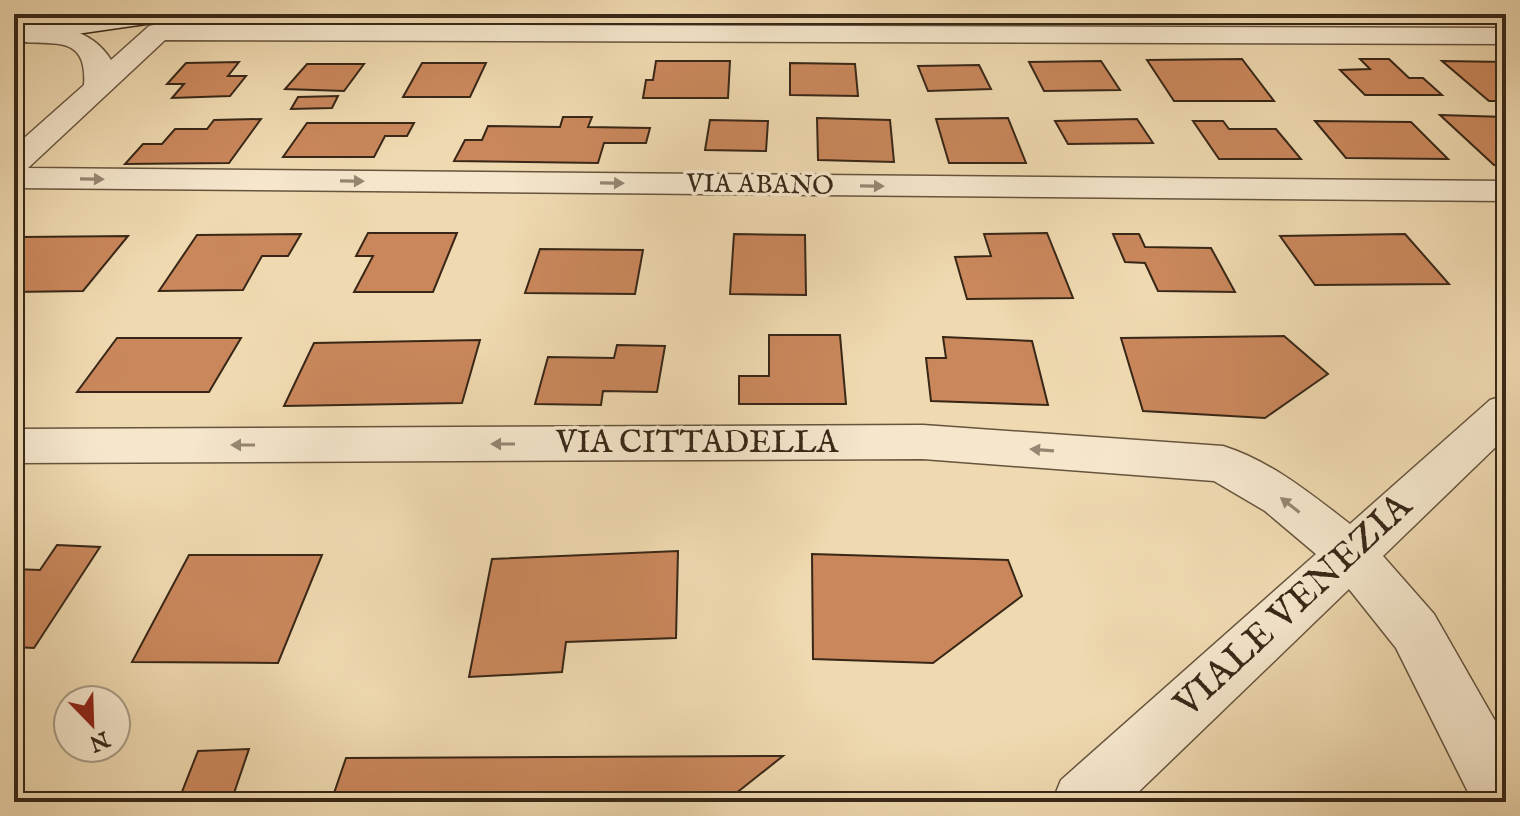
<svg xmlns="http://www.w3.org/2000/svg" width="1520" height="816" viewBox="0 0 1520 816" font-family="'IM FELL English',serif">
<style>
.building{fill:#ca875c;stroke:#382717;stroke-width:2}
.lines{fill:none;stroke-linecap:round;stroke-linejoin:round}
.street-casing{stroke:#66543d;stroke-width:3}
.secondary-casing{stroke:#382717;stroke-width:3}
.street{fill:#f5e6cc;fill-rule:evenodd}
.secondary{fill:#f5e6cc;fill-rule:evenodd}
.oneway{fill:#968672}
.labels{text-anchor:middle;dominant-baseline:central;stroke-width:7;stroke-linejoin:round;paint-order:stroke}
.far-street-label{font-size:26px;fill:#382717;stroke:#f5e6cc}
.street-label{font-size:32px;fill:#382717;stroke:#f5e6cc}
.near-street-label{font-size:38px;fill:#382717;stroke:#f5e6cc}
</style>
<rect width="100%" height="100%" fill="#efd9b0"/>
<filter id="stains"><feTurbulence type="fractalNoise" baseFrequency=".0025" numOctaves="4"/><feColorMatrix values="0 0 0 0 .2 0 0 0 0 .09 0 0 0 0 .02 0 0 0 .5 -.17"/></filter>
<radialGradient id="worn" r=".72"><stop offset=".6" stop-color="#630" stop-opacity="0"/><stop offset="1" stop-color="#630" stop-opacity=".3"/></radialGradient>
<path class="building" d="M 525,14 L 630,14 L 629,17 L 523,17 Z
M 1011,14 L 1079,14 L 1083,22 L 1015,21 Z
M 1242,59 L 1274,101 L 1174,101 L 1147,60 Z
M 1360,59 L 1389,59 L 1409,78 L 1423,78 L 1442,95 L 1365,95 L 1340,70 L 1370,69 Z
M 656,61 L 730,61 L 728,98 L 643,98 L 646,80 L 653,80 Z
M 1101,61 L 1120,90 L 1044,91 L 1029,62 Z
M 1442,61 L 1506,62 L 1506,101 L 1489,101 Z
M 239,62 L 228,76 L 246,76 L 230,96 L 172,98 L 184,84 L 167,84 L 186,63 Z
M 422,63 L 486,63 L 470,97 L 403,97 Z
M 790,63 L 855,64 L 858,96 L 790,95 Z
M 307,64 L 364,64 L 344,91 L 285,89 Z
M 979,65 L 991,89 L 928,91 L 918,66 Z
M 338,96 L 332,108 L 291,109 L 298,97 Z
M 1440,115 L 1506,117 L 1506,166 L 1494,165 Z
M 563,117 L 592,117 L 588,127 L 650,128 L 646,143 L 604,143 L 598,163 L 454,161 L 465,140 L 482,140 L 488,126 L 560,127 Z
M 817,118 L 890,120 L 894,162 L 818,160 Z
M 1008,118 L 1026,163 L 949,163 L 936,119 Z
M 261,119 L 229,163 L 125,164 L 143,144 L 162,144 L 175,129 L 207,129 L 214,120 Z
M 1137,119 L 1153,143 L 1068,144 L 1055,121 Z
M 710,120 L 768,121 L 766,151 L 705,150 Z
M 1193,121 L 1223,121 L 1229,129 L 1276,129 L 1301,159 L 1219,159 Z
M 1315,121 L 1411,122 L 1448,159 L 1346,158 Z
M 307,123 L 414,123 L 407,136 L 385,136 L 374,157 L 283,157 Z
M 368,233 L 457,233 L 433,292 L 354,292 L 373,256 L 356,256 Z
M 1047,233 L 1073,298 L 967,299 L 955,257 L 991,256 L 984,234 Z
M 301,234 L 288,256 L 262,256 L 243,290 L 159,291 L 197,235 Z
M 734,234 L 805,235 L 806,295 L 730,294 Z
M 1113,234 L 1139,234 L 1145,247 L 1211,248 L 1235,292 L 1158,291 L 1145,263 L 1125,262 Z
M 1405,234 L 1449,284 L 1315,285 L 1280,236 Z
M 128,236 L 83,291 L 14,292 L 14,244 L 21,237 Z
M 540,249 L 643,250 L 635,294 L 525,293 Z
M 769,335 L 840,335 L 846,404 L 739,404 L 739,376 L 769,376 Z
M 1284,336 L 1328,374 L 1265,418 L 1143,411 L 1121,338 Z
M 943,337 L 1032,341 L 1048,405 L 931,401 L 926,358 L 946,358 Z
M 117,338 L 241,338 L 209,392 L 77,392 Z
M 480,340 L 462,403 L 284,406 L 314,343 Z
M 617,345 L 665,346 L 657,392 L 603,391 L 601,405 L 535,404 L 548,357 L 614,358 Z
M 57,545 L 100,547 L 34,648 L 14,647 L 14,569 L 40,570 Z
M 678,551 L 676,638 L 566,642 L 562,672 L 469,677 L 492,559 Z
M 812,554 L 1008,560 L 1022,596 L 933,663 L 813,659 Z
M 189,555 L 322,555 L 278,663 L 132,662 Z
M 249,749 L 231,802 L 178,802 L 198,751 Z
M 783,756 L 725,802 L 331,802 L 346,758 Z"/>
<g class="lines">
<g class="street-casing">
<path id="street" d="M 158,24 L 1506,28 L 1506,44 L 165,40 L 28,168 L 1506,181 L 1506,201 L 14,188 L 14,147 L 84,85 C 88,31 49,47 14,41 L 14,27 C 49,20 92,28 111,60 L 149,26 Z
M 1506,395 L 1506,437 L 1383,556 L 1434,614 L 1506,740 L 1506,802 L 1473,802 L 1396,648 L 1349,589 L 1128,802 L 1052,802 L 1061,780 L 1316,554 L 1265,511 L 1214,481 L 923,459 L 14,463 L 14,429 L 923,425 L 1223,446 C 1271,461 1311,494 1350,524 L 1490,400 Z"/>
</g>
<g class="secondary-casing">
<path id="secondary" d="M 106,14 L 173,14 L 169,19 L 160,22 L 14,43 L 14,27 Z"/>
</g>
<use href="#street" class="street"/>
<use href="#secondary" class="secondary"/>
</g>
<defs><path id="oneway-solid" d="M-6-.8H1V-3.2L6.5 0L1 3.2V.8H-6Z" transform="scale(2)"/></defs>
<g class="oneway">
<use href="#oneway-solid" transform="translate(92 179) rotate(1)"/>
<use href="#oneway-solid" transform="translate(352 181) rotate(1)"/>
<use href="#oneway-solid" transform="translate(612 183) rotate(1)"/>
<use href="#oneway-solid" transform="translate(872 186) rotate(1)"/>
<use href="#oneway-solid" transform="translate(503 444) rotate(180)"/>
<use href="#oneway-solid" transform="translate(243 445) rotate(180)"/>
<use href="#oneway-solid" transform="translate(1042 450) rotate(-176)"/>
<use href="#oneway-solid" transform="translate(1290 505) rotate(-142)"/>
</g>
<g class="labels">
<g class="far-street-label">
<text transform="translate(760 185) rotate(1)">VIA ABANO</text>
</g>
<g class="street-label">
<text x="697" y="443">VIA CITTADELLA</text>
</g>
<g class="near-street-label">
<text transform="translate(1294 606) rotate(-43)">VIALE VENEZIA</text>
</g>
</g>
<rect width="1520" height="816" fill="none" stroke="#efd9b0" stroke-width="48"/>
<rect x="16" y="16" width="1488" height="784" fill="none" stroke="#382717" stroke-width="4"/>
<rect x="24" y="24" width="1472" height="768" fill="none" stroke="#382717" stroke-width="2"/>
<g transform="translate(92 724) rotate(157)"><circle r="38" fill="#f5e6cc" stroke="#a99a84" stroke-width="2"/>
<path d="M0-6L14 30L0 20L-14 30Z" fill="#8f2418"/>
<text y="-12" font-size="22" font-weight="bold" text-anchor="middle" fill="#382717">N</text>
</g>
<rect width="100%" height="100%" filter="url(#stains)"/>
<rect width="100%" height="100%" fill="url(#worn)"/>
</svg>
